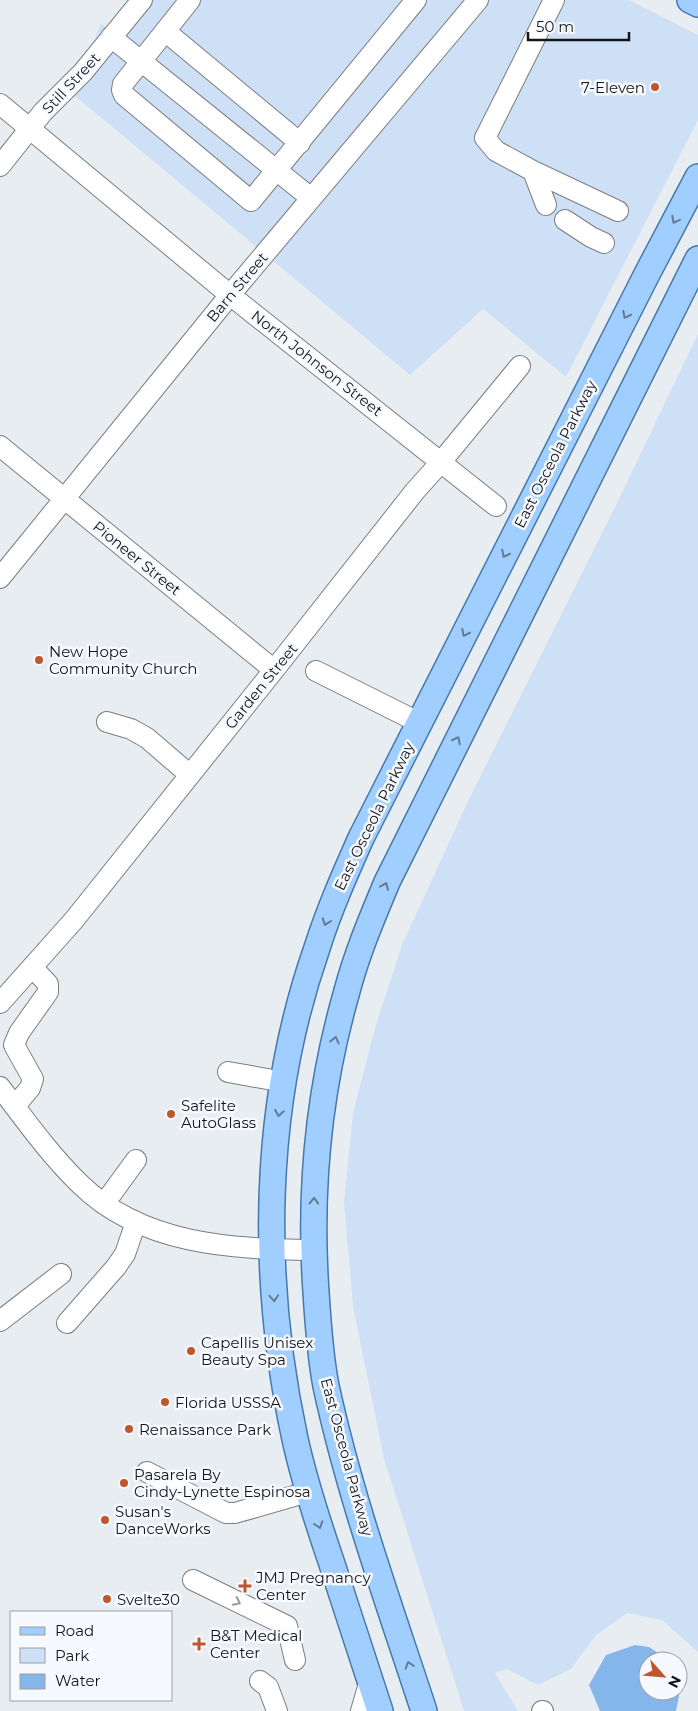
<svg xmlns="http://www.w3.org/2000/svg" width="698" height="1711" viewBox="0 0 698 1711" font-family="Montserrat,sans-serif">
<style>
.green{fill:#cee0f5}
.water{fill:#84b5eb}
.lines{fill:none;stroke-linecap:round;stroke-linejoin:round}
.minor-casing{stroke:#7a7e82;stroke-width:22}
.major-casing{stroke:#4678ac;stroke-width:28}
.minor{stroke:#fff;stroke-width:20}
.major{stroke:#a0cefe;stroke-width:25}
.oneway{stroke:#617b96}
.oneway2{stroke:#959697}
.poi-dot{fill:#be572d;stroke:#f6fafe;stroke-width:2}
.labels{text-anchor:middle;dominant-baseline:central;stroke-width:5;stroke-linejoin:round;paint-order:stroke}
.street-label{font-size:15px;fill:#141517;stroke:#f6fafe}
.poi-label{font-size:15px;fill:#141517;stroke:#f6fafe;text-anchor:start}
</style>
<rect width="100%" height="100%" fill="#e8edf2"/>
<path class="green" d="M 127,0 L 468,0 L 259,249 L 74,95 L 101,23 L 106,27 Z
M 488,0 L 629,0 L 698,35 L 698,120 L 566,377 L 483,309 L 410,375 L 271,259 Z
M 698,334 L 698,1652 L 662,1620 L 627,1613 L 595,1636 L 571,1669 L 538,1685 L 507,1669 L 495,1673 L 518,1711 L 464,1711 L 384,1459 L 353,1306 L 344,1202 L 353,1113 L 375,1028 L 402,945 L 469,799 L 616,505 Z"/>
<path class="water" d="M 635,1645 L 649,1647 L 670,1661 L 648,1661 L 648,1691 L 678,1691 L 678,1673 C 683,1684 678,1700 676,1711 L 600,1711 L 589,1685 L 606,1655 Z"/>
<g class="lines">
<g class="minor-casing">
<path id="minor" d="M 190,0 L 123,84 L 122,90 L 124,95 L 251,201 L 416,0
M 554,0 L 485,138 L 496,151 L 533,171 L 618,211
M 165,31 L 300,143
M 111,37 L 311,198
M 0,104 L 230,295 L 496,506
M 0,166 L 43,112 L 83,72 L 142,0
M 533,171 L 546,205
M 565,220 L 591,237 L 604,243
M 0,446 L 274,670
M 0,578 L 230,295 L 478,0
M 316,671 L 420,723
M 107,722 L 131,729 L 147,738 L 190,775
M 0,1003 L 74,920 L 274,670 L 415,491 L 441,462 L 520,366
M 228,1072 L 284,1082
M 0,1087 C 25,1120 50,1155 80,1184 C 142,1245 232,1249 313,1250
M 15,1106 L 30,1088 L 33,1079 L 14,1045 L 19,1033 L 48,992 L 48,984 L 32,967
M 104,1204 L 136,1160
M 0,1321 L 61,1274
M 67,1323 L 116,1267 L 125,1254 L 136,1222
M 147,1472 L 226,1513 L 235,1513 L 308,1492
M 193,1580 L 287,1626 L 295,1660
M 260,1681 L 268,1687 L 277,1711
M 361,1711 L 370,1680
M 542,1711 L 543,1711"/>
</g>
<g class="major-casing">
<path id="major" d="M 690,0 L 698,4
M 380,1711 C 364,1661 347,1611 331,1561 C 317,1520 304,1480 295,1439 C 260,1277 262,1105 317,948 C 329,910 345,874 361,838 L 648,272 L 698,177
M 424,1711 C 389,1604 350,1497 326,1386 C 320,1355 318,1324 316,1292 C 309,1192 319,1088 347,991 C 357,953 372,918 387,882 L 698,259"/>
</g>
<use href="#minor" class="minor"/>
<use href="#major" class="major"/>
</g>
<defs><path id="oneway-chevron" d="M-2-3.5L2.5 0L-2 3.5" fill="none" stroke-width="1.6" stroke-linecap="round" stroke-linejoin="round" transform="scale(1.25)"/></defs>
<g class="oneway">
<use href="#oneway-chevron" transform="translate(675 220) rotate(118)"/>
<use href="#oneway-chevron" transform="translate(626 315) rotate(117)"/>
<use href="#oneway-chevron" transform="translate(505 554) rotate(117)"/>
<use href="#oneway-chevron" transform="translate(465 633) rotate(117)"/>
<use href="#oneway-chevron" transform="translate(457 740) rotate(-63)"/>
<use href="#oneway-chevron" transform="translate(385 886) rotate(-67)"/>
<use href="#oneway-chevron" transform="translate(326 922) rotate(110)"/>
<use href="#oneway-chevron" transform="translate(335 1040) rotate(-77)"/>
<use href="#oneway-chevron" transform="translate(279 1113) rotate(99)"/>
<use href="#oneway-chevron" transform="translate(314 1201) rotate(-88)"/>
<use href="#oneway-chevron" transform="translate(274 1298) rotate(86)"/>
<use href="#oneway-chevron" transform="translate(319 1525) rotate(72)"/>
<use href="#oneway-chevron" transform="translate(409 1665) rotate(-108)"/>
</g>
<use class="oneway2" href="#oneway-chevron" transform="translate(237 1602) rotate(26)"/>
<g class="poi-dot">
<circle cx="655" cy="87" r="5"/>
<circle cx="39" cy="660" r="5"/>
<circle cx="171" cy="1114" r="5"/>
<circle cx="191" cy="1351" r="5"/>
<circle cx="165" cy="1402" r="5"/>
<circle cx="129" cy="1429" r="5"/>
<circle cx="124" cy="1483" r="5"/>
<circle cx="105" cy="1520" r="5"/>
<path d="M242.5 1578.5h5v5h5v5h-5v5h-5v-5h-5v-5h5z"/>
<circle cx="107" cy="1599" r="5"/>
<path d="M196.5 1636.5h5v5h5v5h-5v5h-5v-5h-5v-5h5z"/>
</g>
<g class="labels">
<g class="street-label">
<text transform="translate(71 83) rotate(-47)">Still Street</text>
<text transform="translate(237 287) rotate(-50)">Barn Street</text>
<text transform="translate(317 363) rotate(38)">North Johnson Street</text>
<text transform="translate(555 454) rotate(-63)">East Osceola Parkway</text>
<text transform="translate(137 558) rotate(39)">Pioneer Street</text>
<text transform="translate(261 686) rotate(-51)">Garden Street</text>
<text transform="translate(374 816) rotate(-64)">East Osceola Parkway</text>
<text transform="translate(347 1457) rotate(75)">East Osceola Parkway</text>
</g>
<g class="poi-label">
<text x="645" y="87" text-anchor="end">7-Eleven</text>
<text x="49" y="651">New Hope<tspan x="49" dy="17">Community Church</tspan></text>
<text x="181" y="1105">Safelite<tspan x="181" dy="17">AutoGlass</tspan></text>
<text x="201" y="1342">Capellis Unisex<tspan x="201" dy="17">Beauty Spa</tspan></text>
<text x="175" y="1402">Florida USSSA</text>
<text x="139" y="1429">Renaissance Park</text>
<text x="134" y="1474">Pasarela By<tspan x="134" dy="17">Cindy-Lynette Espinosa</tspan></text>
<text x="115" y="1511">Susan's<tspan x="115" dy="17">DanceWorks</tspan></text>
<text x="256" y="1577">JMJ Pregnancy<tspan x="256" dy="17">Center</tspan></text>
<text x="117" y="1599">Svelte30</text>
<text x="210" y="1635">B&amp;T Medical<tspan x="210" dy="17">Center</tspan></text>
</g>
</g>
<rect x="10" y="1611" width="162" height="90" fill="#f6fafe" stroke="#9c9ea2"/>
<rect x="20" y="1627" width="25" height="8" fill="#a0cefe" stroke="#9c9ea2"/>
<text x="55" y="1636" font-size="15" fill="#141517">Road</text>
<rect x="20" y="1648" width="25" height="15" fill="#cee0f5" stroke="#9c9ea2"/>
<text x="55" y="1661" font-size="15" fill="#141517">Park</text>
<rect x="20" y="1674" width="25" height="15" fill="#84b5eb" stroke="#9c9ea2"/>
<text x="55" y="1686" font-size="15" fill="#141517">Water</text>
<g transform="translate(663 1676) rotate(117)"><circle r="24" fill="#f6fafe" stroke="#9c9ea2"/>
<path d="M0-4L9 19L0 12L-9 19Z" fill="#be572d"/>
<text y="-8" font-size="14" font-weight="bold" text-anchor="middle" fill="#141517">N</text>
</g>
<path d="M528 32v8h101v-8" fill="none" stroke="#141517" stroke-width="2.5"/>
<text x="536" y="32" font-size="15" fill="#141517" stroke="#f6fafe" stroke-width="4" paint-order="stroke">50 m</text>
</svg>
